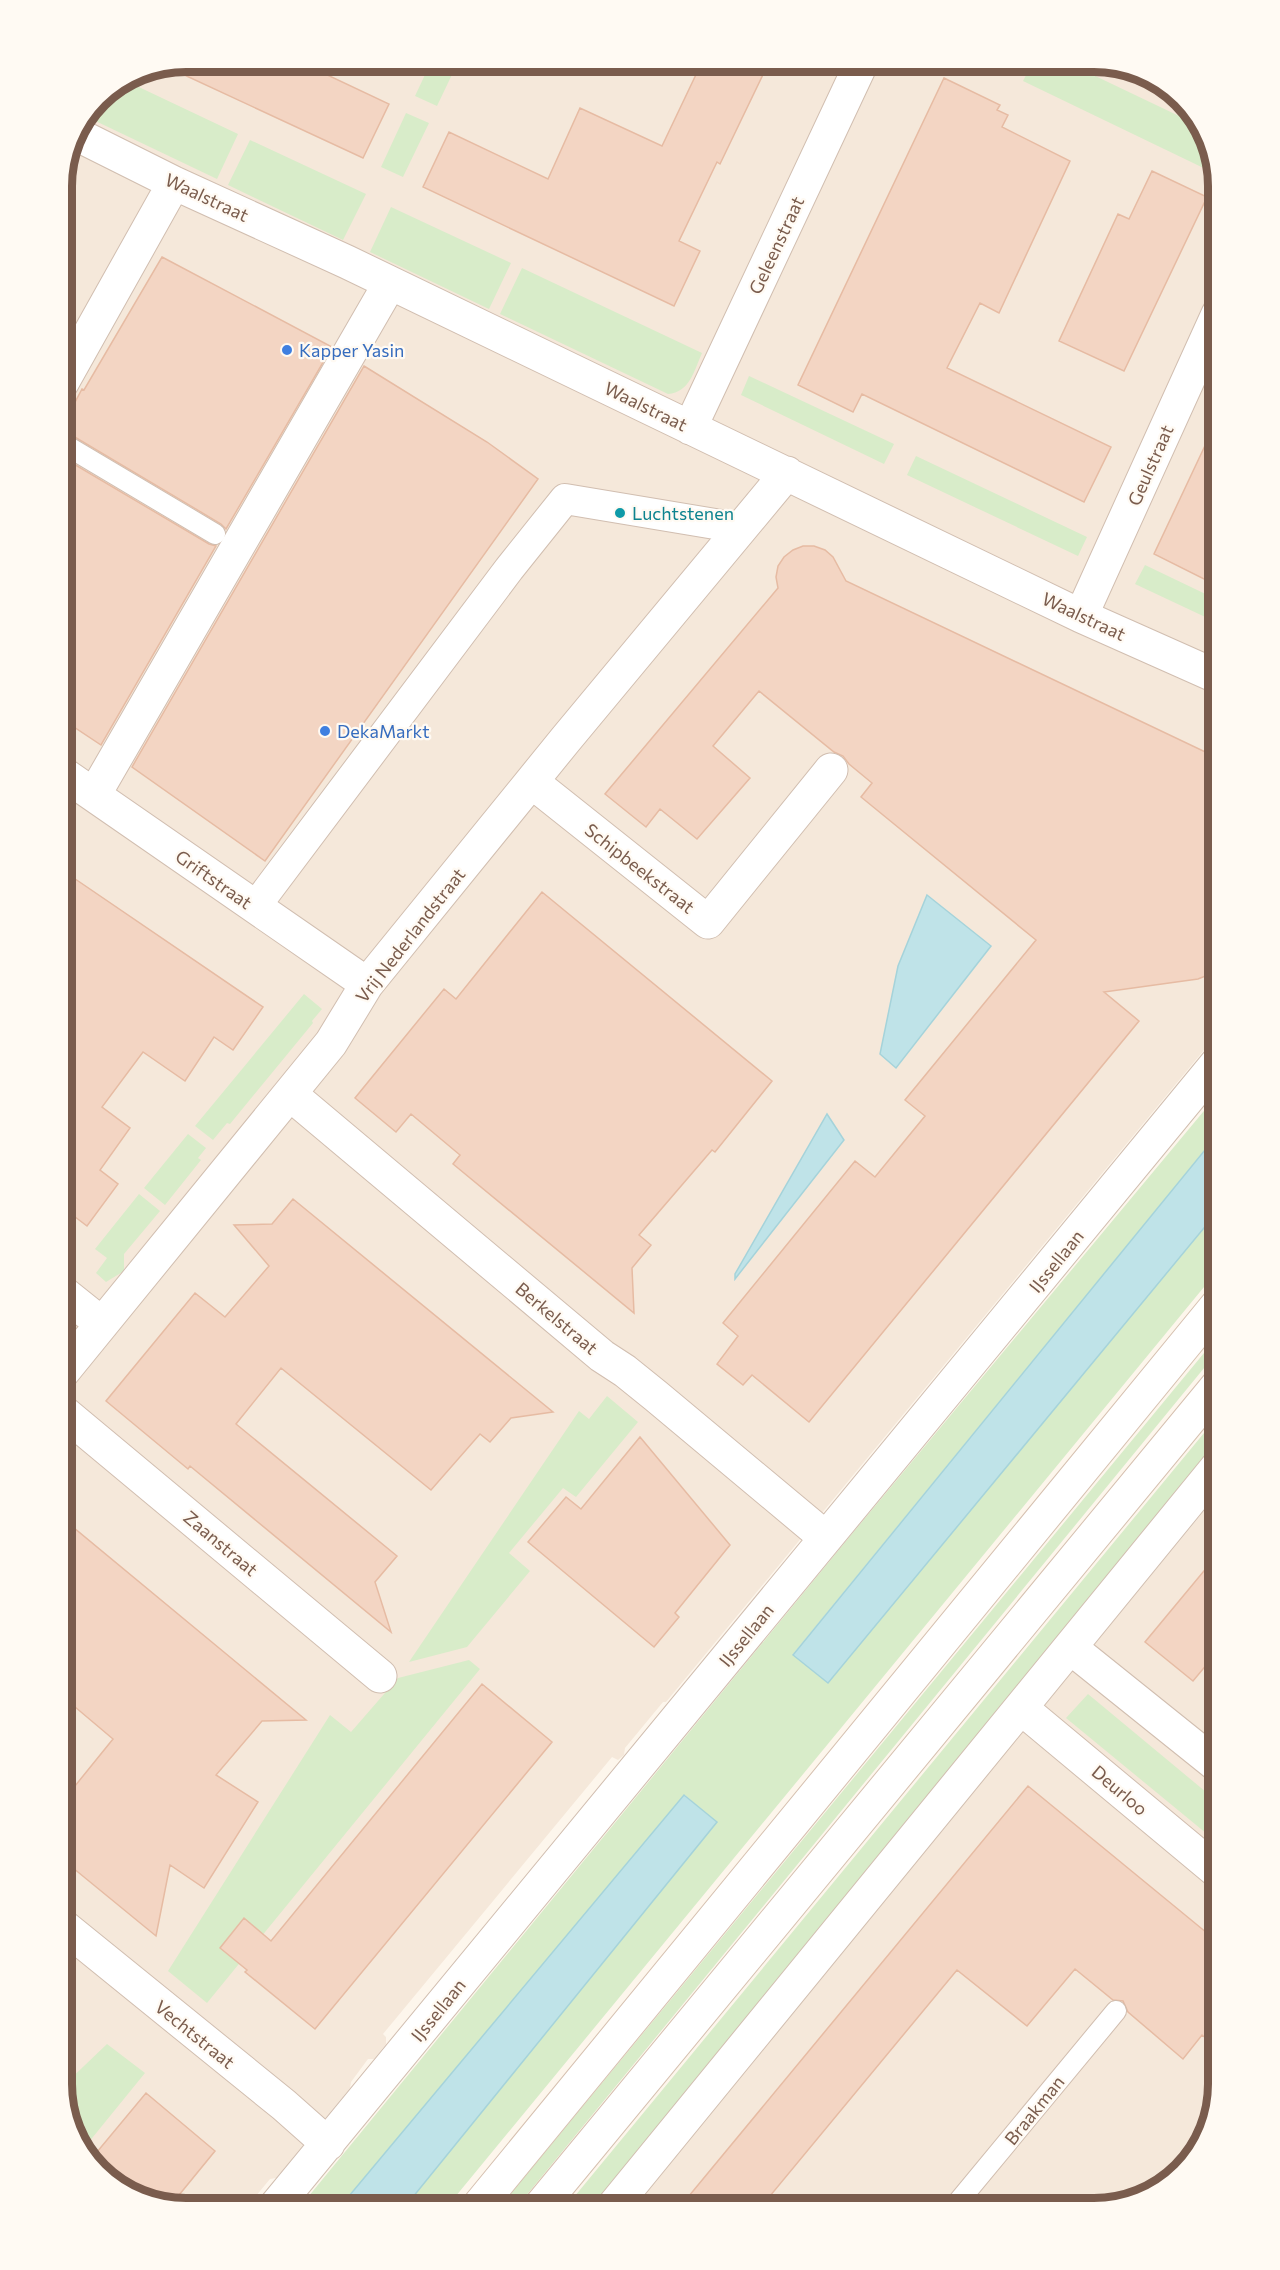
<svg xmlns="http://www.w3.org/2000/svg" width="1280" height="2270" viewBox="0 0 1280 2270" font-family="Commissioner,sans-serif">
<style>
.residential{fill:#f5e8da}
.green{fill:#d8ecc9}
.water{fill:#bfe3e8;stroke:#a5d3da;stroke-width:1.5}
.building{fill:#f3d5c3;stroke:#e6bba3;stroke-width:1.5}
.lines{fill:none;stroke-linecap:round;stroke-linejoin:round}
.service-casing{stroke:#d1beb0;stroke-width:22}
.pedestrian-casing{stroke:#d1beb0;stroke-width:32}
.minor-casing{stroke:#d1beb0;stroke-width:35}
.secondary-casing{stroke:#d6c0b0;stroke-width:35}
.service{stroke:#fff;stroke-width:20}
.pedestrian{stroke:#fff;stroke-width:30}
.minor{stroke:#fff;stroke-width:33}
.secondary{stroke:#fff;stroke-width:33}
.shop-dot{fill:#3f7fe0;stroke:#fffaf3;stroke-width:2}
.culture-dot{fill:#0f9aa8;stroke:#fffaf3;stroke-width:2}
.labels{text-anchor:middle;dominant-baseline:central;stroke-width:4.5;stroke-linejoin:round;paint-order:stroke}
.street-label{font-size:18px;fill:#7a5c4d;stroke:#fffaf3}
.shop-label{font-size:18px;fill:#366cbe;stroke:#fffaf3;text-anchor:start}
.culture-label{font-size:18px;fill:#0d838f;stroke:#fffaf3;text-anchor:start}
.rim{fill:none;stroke:#7a5c4d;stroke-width:8}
</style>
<rect width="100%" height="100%" fill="#fdf6ec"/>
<path class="residential" d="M 186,62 L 1103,62 L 1170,87 L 1209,138 L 1218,186 L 1218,1033 L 666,1702 L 663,1702 L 625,1748 L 624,1755 L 618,1760 L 612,1757 L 383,2034 L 386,2037 L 386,2044 L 374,2059 L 368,2059 L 351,2082 L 350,2088 L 276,2178 L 270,2179 L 246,2208 L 178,2208 L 116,2187 L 71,2132 L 62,2084 L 62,178 L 74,131 L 98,98 L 138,71 Z
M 1218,1494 L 1218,2085 L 1198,2153 L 1142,2199 L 1094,2208 L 630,2208 Z"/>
<path class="green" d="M 431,62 L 458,62 L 437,106 L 415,96 Z
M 1033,62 L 1066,62 L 1200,126 L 1209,138 L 1216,174 L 1023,81 Z
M 124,80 L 238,134 L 217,179 L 85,116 L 98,98 Z
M 406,113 L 429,123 L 403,177 L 381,167 Z
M 250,140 L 366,194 L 343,240 L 228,185 Z
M 391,207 L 511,263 L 489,309 L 370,252 Z
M 522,268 L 702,353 C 694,371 690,392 668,394 L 500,314 Z
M 749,376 L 894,444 L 884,464 L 741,395 Z
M 916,456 L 1087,537 L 1078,556 L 907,475 Z
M 1145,565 L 1218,600 L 1218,623 L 1135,584 Z
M 304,994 L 322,1009 L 312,1021 L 313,1023 L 230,1124 L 227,1123 L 213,1140 L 195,1126 Z
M 1218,1094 L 1218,1134 L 793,1654 L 828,1683 L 1218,1211 L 1218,1270 L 446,2208 L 404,2208 L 716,1822 L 685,1795 L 339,2208 L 299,2208 L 851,1535 Z
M 188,1134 L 206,1148 L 198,1158 L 201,1160 L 165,1205 L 144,1188 Z
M 139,1194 L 160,1211 L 124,1254 L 124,1271 L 106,1282 L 96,1273 L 107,1258 L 95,1249 Z
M 1218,1336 L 1218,1351 L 516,2208 L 499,2208 Z
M 607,1396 L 638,1422 L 576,1497 L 563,1488 L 509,1553 L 530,1571 L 467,1647 L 409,1662 L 579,1411 L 589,1419 Z
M 1218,1416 L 1218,1450 L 594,2208 L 565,2208 Z
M 469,1660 L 480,1669 L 207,2003 L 168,1971 L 330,1715 L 351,1732 L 398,1678 Z
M 1088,1694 L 1218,1802 L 1218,1843 L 1066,1718 Z
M 107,2044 L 145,2073 L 84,2148 L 71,2132 L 62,2087 Z"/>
<path class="water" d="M 927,895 L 991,946 L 896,1068 L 880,1054 L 898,966 Z
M 827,1114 L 844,1140 L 735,1279 L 735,1274 Z
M 1218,1134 L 1218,1211 L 828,1683 L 793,1655 Z
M 684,1795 L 717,1822 L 404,2208 L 339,2208 Z"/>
<path class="building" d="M 186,62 L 300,62 L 389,104 L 363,158 L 165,66 Z
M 702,62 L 769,62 L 720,164 L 717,162 L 679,241 L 700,251 L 674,306 L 423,187 L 449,132 L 548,179 L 580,108 L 662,146 Z
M 944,78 L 1000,105 L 997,110 L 1008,115 L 1002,127 L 1070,161 L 999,313 L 980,303 L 947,368 L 1111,447 L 1084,502 L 862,394 L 853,412 L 798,385 Z
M 1152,171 L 1207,197 L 1124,371 L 1059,341 L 1118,214 L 1129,219 Z
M 162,257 L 332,347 L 226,529 L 221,524 L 68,433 L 62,431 L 62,427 L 82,389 L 84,390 Z
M 364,366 L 487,442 L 538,479 L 265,861 L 132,767 Z
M 1218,418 L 1218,560 L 1208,581 L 1154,554 Z
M 62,457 L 209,544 L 216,546 L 101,745 L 62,719 Z
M 803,546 L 814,546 L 825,550 L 833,557 L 846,581 L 1218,758 L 1218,971 L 1198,979 L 1104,992 L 1139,1021 L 809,1422 L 752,1375 L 743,1385 L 717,1364 L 738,1336 L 723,1323 L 855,1161 L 875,1177 L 925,1116 L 905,1100 L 1036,940 L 861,797 L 872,783 L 849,764 L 843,756 L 834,752 L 759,691 L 713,746 L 750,778 L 697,839 L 660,809 L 646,827 L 605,794 L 778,588 L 776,577 L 778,566 L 784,557 L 793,550 Z
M 62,870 L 263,1007 L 233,1050 L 214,1037 L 185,1081 L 143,1052 L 102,1107 L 130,1128 L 100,1170 L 118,1184 L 87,1226 L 62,1207 Z
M 542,892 L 772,1081 L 715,1152 L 712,1150 L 639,1235 L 651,1245 L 632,1268 L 634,1313 L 453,1164 L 460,1155 L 411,1114 L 396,1132 L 355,1098 L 444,989 L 456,999 Z
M 293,1199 L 553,1412 L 511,1418 L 490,1442 L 480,1434 L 431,1490 L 281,1368 L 236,1424 L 397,1556 L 375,1582 L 391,1632 L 190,1466 L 188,1469 L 106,1401 L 195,1293 L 225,1317 L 269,1266 L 234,1225 L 272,1224 Z
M 640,1437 L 730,1545 L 675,1613 L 679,1617 L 654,1647 L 528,1542 L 566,1497 L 581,1509 Z
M 62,1518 L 306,1720 L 262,1721 L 216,1775 L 258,1802 L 204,1888 L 170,1865 L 156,1936 L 62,1859 L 62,1802 L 113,1739 L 62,1696 Z
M 1218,1554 L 1218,1651 L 1193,1681 L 1145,1642 Z
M 482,1684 L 552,1742 L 315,2029 L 245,1972 L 247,1970 L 220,1948 L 244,1918 L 271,1941 Z
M 1028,1786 L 1218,1942 L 1218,2048 L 1202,2035 L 1183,2059 L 1128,2012 L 1123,2001 L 1113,2000 L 1075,1969 L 1027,2026 L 957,1970 L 760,2208 L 679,2208 Z
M 146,2093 L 215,2151 L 170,2206 L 116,2187 L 92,2158 Z"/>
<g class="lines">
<g class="service-casing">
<path id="service" d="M 62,443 L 215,534
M 953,2208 L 1116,2011"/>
</g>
<g class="pedestrian-casing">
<path id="pedestrian" d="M 255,907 L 509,569 L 565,499 L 739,528"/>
</g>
<g class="minor-casing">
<path id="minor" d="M 74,133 L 174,183 L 347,262 L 1081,616 L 1218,677
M 62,383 L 174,183
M 690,428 L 862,62
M 1081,616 L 1218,314
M 62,773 L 367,984
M 532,782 L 708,922 L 831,770
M 94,795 L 390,283
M 290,1094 L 602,1356 L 625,1371 L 656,1396 L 826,1538
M 62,1292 L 102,1324
M 62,1373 L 331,1043 L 367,984 L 566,739 L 787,473
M 62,1411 L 380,1676
M 1071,1648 L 1218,1766
M 1021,1708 L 1218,1872
M 62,1925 L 284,2105 L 328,2144
M 274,2208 L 1218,1062
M 612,2208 L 1218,1466"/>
</g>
<g class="secondary-casing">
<path id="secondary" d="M 477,2208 L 1218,1304
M 539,2208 L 1218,1385"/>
</g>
<use href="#service" class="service"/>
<use href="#pedestrian" class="pedestrian"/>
<use href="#minor" class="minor"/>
<use href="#secondary" class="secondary"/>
</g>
<g class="shop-dot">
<circle cx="287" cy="350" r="6"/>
<circle cx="325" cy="731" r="6"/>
</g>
<circle class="culture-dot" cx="620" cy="513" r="6"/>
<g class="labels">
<g class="street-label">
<text transform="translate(207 197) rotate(25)">Waalstraat</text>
<text transform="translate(776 245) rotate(-65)">Geleenstraat</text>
<text transform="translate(646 406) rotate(26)">Waalstraat</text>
<text transform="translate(1150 465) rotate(-66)">Geulstraat</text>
<text transform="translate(1084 616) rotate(25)">Waalstraat</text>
<text transform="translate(640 868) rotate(38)">Schipbeekstraat</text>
<text transform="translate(214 879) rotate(35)">Griftstraat</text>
<text transform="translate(410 935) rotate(-52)">Vrij Nederlandstraat</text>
<text transform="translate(1056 1261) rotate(-51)">IJssellaan</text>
<text transform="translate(557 1318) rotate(40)">Berkelstraat</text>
<text transform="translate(221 1543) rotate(40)">Zaanstraat</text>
<text transform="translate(746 1635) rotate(-51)">IJssellaan</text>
<text transform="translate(1120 1790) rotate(40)">Deurloo</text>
<text transform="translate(438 2010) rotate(-51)">IJssellaan</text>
<text transform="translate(195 2034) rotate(39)">Vechtstraat</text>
<text transform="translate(1034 2110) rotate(-51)">Braakman</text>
</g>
<g class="shop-label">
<text x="299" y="350">Kapper Yasin</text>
<text x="337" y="731">DekaMarkt</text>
</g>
<g class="culture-label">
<text x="632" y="513">Luchtstenen</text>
</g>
</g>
<path d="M0 0H1280V2270H0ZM186 72H1094A114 114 0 0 1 1208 186V2084A114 114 0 0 1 1094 2198H186A114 114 0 0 1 72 2084V186A114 114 0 0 1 186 72Z" fill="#fffaf3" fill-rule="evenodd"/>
<path class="rim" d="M186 72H1094A114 114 0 0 1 1208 186V2084A114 114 0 0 1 1094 2198H186A114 114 0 0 1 72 2084V186A114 114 0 0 1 186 72Z"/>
</svg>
